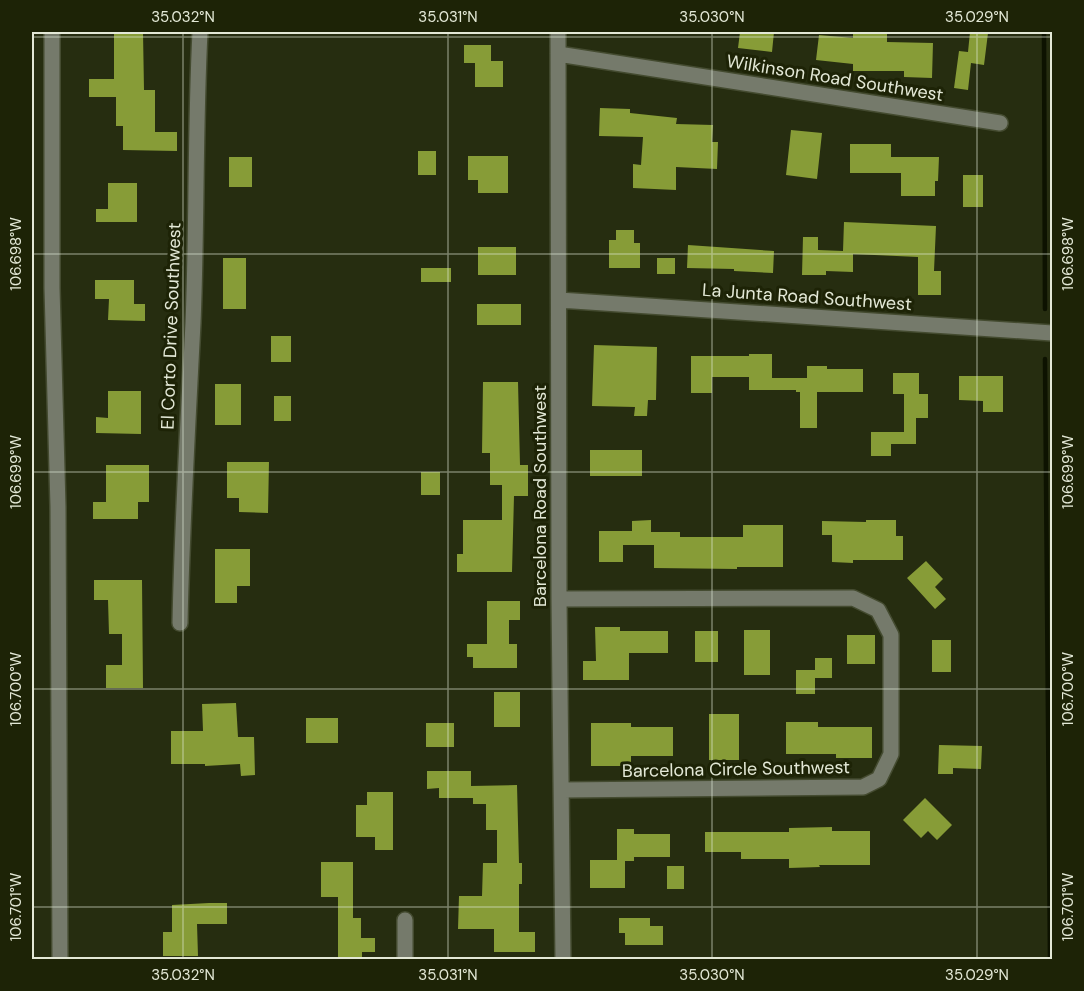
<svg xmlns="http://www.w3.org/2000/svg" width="1084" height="991" viewBox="0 0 1084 991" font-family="'DM Sans',sans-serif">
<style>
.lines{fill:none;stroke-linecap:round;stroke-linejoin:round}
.stream{stroke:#0d1200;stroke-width:4.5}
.building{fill:#879c37}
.minor-casing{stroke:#444b30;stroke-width:18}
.minor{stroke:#757a6b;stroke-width:15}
.ticks{fill:none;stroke:#e3e8d6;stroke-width:1.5;stroke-opacity:0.45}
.labels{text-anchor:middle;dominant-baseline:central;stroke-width:6;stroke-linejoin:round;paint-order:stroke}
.street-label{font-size:18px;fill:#e3e8d6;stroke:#1d2306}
.neatline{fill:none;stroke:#e3e8d6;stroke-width:2}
.ticks-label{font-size:15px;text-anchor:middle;fill:#e3e8d6}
</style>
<rect width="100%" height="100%" fill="#262d10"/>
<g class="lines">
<path class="stream" d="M 1044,32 L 1045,309
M 1045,359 L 1050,960"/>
</g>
<path class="building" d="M 114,32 L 143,32 L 144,90 L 155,90 L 155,132 L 177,132 L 177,151 L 123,150 L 123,126 L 116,126 L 116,97 L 89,97 L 89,79 L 114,79 Z
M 740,32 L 774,32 L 772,52 L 738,48 Z
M 853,32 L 887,32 L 887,42 L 933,43 L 932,78 L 904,77 L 904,71 L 853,71 L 853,64 L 816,60 L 819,35 L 853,38 Z
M 970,32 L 988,33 L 984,65 L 971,63 L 968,90 L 954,88 L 959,51 L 968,52 Z
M 464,45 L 491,45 L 491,61 L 503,61 L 503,87 L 475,87 L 475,63 L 464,63 Z
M 600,108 L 630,109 L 630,113 L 677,118 L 676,124 L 713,125 L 712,142 L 718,142 L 717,169 L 676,167 L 676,190 L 633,188 L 633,164 L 641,165 L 643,137 L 599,136 Z
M 791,130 L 822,133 L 817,179 L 786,175 Z
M 850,144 L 891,144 L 891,157 L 939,157 L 938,181 L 935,181 L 935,196 L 901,196 L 901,173 L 850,173 Z
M 418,151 L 436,151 L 436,175 L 418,175 Z
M 468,156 L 508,156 L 508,193 L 478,193 L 478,180 L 468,180 Z
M 229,157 L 252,157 L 252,187 L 229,187 Z
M 963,175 L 983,175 L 983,207 L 963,207 Z
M 108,183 L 137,183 L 137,222 L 96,222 L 96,209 L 108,209 Z
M 844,222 L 936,226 L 934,271 L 941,271 L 941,295 L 918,295 L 918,257 L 853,254 L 853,272 L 826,271 L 826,275 L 802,275 L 803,237 L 818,237 L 818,250 L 843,251 Z
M 616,230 L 634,230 L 634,243 L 640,243 L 640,268 L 609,268 L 609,240 L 616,240 Z
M 688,245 L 774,251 L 773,273 L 734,271 L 734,269 L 687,268 Z
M 478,247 L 516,247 L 516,275 L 478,275 Z
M 223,258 L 246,258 L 246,309 L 223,309 Z
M 657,258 L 675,258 L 675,274 L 657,274 Z
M 421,268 L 451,268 L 451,282 L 421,282 Z
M 95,280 L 134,280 L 134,304 L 145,304 L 145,321 L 108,320 L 109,299 L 95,299 Z
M 477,304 L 521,304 L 521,325 L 477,325 Z
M 271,336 L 291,336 L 291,362 L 271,362 Z
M 594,345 L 657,347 L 656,400 L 648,400 L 647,416 L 634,416 L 635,407 L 592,406 Z
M 749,354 L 772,354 L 772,378 L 807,378 L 807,366 L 827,366 L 827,369 L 863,369 L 863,392 L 817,392 L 817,428 L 800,428 L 800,392 L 796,392 L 796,390 L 749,390 L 749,377 L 712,377 L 712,393 L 691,393 L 691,356 L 749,356 Z
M 893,373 L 919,373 L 919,394 L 928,394 L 928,418 L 916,418 L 916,444 L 891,444 L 891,456 L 871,456 L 871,432 L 904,432 L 904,394 L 893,394 Z
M 959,376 L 1003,376 L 1003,412 L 983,412 L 983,401 L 959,400 Z
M 483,382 L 518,382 L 520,465 L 528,465 L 528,496 L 514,496 L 512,572 L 457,572 L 457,554 L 463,554 L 463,520 L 502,520 L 502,485 L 490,485 L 490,453 L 482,453 Z
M 215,384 L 241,384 L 241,425 L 215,425 Z
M 108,391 L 141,391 L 141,434 L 96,433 L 96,417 L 108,418 Z
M 274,396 L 291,396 L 291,421 L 274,421 Z
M 590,450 L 642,450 L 642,476 L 590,476 Z
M 227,462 L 269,462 L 268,513 L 239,512 L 239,498 L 227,498 Z
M 106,465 L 149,465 L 149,502 L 138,502 L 138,519 L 93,519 L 93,502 L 106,502 Z
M 421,472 L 440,472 L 440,495 L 421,495 Z
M 651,520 L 651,532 L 680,532 L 680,537 L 743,537 L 743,525 L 783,525 L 783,567 L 737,567 L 737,569 L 654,568 L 654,545 L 623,545 L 623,562 L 599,562 L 599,531 L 632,531 L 632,521 Z
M 866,520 L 896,520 L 896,536 L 903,536 L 903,560 L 853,560 L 853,563 L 832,562 L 832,535 L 822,535 L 822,521 L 866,522 Z
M 215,549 L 250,549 L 250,586 L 237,586 L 237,603 L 215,603 Z
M 926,561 L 943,579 L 935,587 L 946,599 L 935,609 L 907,578 Z
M 94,580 L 142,580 L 143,688 L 106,688 L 106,665 L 122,665 L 122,634 L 109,634 L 108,600 L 94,600 Z
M 487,601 L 520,601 L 520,620 L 509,620 L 509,644 L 517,644 L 517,668 L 473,668 L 473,657 L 467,657 L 467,644 L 487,644 Z
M 595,627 L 620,627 L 620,631 L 668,631 L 668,653 L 629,653 L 629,680 L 583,680 L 583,661 L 596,661 Z
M 744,630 L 770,630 L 770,675 L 744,675 Z
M 695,631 L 718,631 L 718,662 L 695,662 Z
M 847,635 L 875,635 L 875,664 L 847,664 Z
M 932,640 L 951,640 L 951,672 L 932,672 Z
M 815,658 L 832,658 L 832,678 L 815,678 L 815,694 L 796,694 L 796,670 L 815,670 Z
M 494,692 L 520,692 L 520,727 L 494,727 Z
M 236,703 L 238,737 L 254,737 L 255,775 L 241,776 L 240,764 L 205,766 L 205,764 L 171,764 L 171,731 L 203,731 L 202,704 Z
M 709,714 L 739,714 L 739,760 L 709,760 Z
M 306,718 L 338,718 L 338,743 L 306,743 Z
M 786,722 L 818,722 L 818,727 L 872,727 L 872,758 L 836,758 L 836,754 L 786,754 Z
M 426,723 L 454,723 L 454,747 L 426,747 Z
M 591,723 L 631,723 L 631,727 L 673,727 L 673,756 L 631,756 L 631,766 L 591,766 Z
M 939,745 L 982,746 L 981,769 L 953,768 L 953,774 L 938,774 Z
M 427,771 L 471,771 L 471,786 L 517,785 L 519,863 L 522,863 L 522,884 L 519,884 L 519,932 L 535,932 L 535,952 L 494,952 L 494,929 L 458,929 L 459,896 L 482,896 L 483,863 L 497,863 L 497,830 L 486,830 L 486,804 L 473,804 L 473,798 L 439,798 L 439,788 L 427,789 Z
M 367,792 L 393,792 L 393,850 L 375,850 L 375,837 L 356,837 L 356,805 L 367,805 Z
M 925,798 L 952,825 L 937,840 L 928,831 L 921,838 L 903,820 Z
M 832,827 L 832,831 L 870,831 L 870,865 L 819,865 L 820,867 L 789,868 L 789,859 L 741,859 L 741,852 L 705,852 L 705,832 L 789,832 L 789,828 Z
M 617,829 L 634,829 L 634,834 L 670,834 L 670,857 L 634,857 L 634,861 L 625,861 L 625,888 L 590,888 L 590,860 L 617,860 Z
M 321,862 L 353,862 L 353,918 L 361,918 L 361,938 L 375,938 L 375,952 L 362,952 L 362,960 L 338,960 L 338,897 L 321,897 Z
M 667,866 L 684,866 L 684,889 L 667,889 Z
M 209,903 L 227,903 L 227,924 L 197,924 L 198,956 L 163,956 L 163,932 L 172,932 L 172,905 Z
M 619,918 L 650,918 L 650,926 L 663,926 L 663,945 L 625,945 L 625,933 L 619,933 Z"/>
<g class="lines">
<g class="minor-casing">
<path id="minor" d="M 52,32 L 52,288 L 58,507 L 60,960
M 558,32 L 559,599 L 563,960
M 558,54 L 1000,123
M 559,300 L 1052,333
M 559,599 L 853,598 L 878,610 L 891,635 L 891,754 L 879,779 L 863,787 L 562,790
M 180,623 C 182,523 188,423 193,323 C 197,226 195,129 200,32
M 405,920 L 405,960"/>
</g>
<use href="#minor" class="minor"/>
</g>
<path class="ticks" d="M 183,32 L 183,960M 448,32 L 448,960M 712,32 L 712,960M 977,32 L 977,960M 32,37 L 1052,37M 32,254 L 1052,254M 32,472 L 1052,472M 32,689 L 1052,689M 32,907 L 1052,907"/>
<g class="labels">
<g class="street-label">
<text transform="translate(835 78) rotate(9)">Wilkinson Road Southwest</text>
<text transform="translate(807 297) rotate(4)">La Junta Road Southwest</text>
<text transform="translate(171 326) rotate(-88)">El Corto Drive Southwest</text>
<text transform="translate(540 496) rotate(-90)">Barcelona Road Southwest</text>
<text transform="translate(736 769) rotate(-1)">Barcelona Circle Southwest</text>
</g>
</g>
<rect width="1084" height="991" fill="none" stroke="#1d2306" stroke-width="66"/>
<rect x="33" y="33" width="1018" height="925" class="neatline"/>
<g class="ticks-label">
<text x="183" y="22">35.032°N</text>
<text x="448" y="22">35.031°N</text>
<text x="712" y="22">35.030°N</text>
<text x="977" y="22">35.029°N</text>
<text transform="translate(1068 254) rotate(-90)" y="5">106.698°W</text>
<text transform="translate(16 254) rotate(-90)" y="5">106.698°W</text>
<text transform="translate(1068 472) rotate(-90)" y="5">106.699°W</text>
<text transform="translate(16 472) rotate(-90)" y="5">106.699°W</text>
<text transform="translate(1068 689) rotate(-90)" y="5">106.700°W</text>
<text transform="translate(16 689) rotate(-90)" y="5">106.700°W</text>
<text transform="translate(1068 907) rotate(-90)" y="5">106.701°W</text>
<text transform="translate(16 907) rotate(-90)" y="5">106.701°W</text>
<text x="183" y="980">35.032°N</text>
<text x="448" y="980">35.031°N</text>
<text x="712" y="980">35.030°N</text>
<text x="977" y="980">35.029°N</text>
</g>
</svg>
